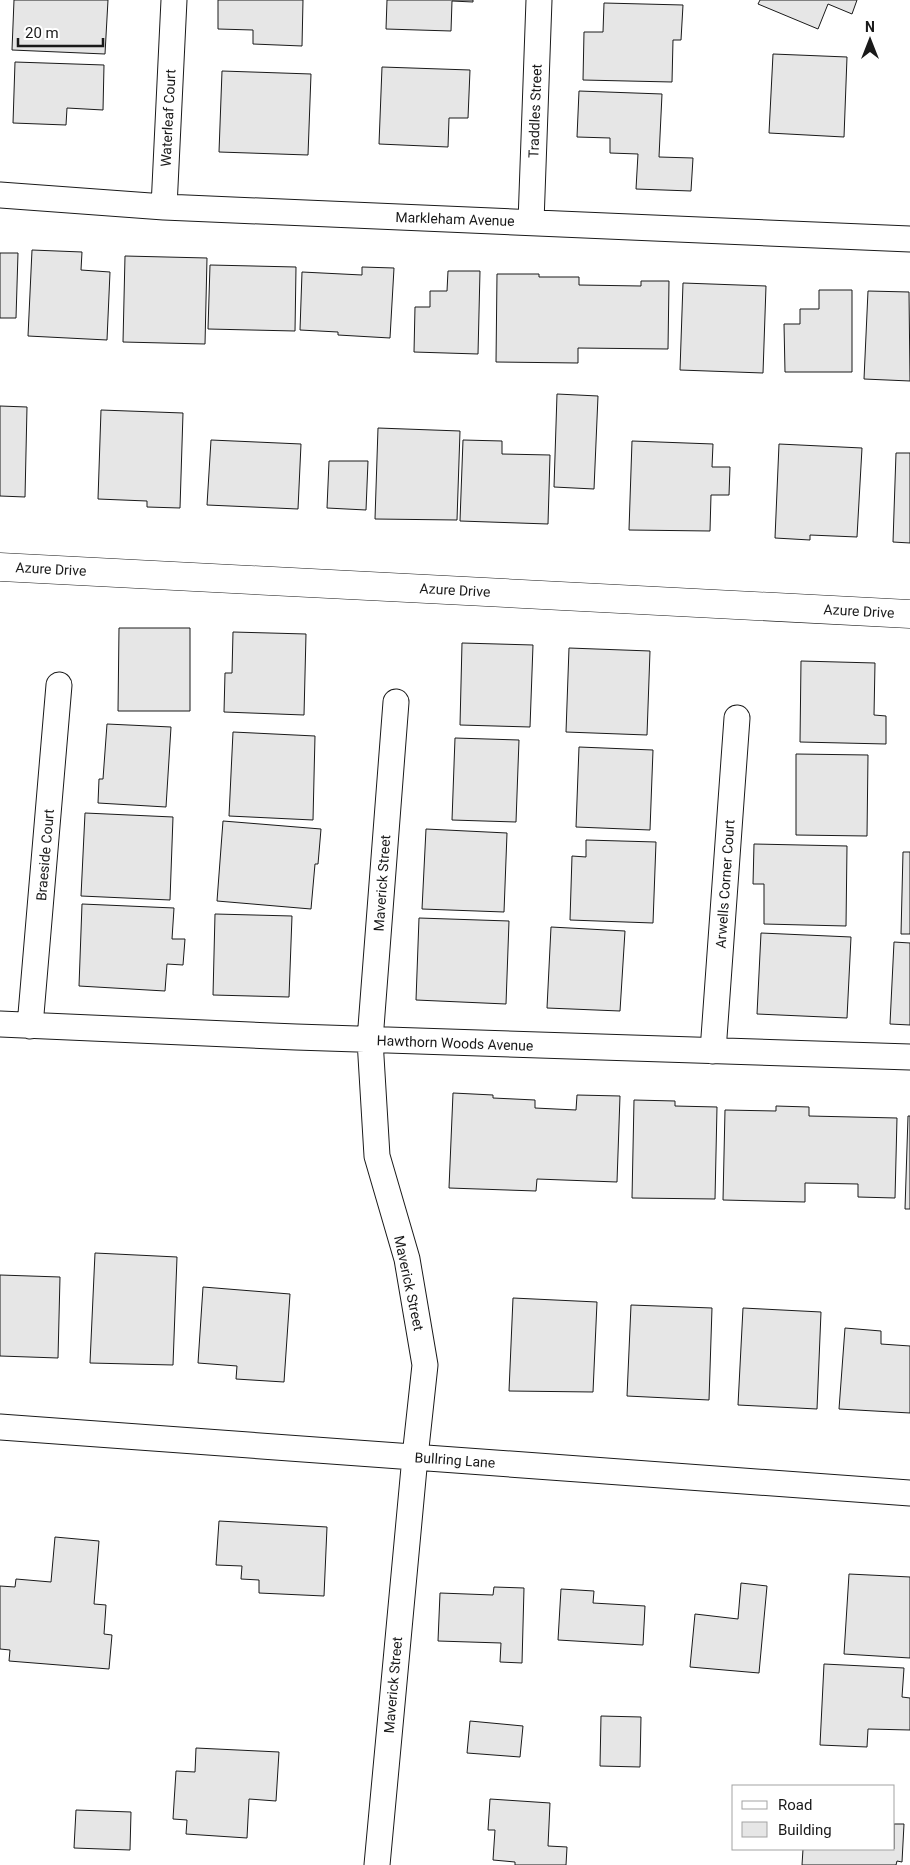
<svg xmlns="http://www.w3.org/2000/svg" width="910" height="1865" viewBox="0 0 910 1865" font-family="Roboto,sans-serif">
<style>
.building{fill:#e6e6e6;stroke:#1a1a1a}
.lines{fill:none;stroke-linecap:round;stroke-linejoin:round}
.minor-casing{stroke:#1a1a1a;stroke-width:27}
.tertiary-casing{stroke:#1a1a1a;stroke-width:29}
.minor{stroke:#fff;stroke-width:25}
.tertiary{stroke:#fff;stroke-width:28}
.labels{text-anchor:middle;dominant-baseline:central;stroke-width:4;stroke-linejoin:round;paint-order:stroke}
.street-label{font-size:14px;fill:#1a1a1a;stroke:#fff}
</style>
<rect width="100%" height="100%" fill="#fff"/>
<path class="building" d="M 14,0 L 108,0 L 105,54 L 12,50 Z
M 218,0 L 303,0 L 302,46 L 253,44 L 253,30 L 218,29 Z
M 387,0 L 473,0 L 473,2 L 452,1 L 451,31 L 386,29 Z
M 760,0 L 857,0 L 852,14 L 828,4 L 818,29 L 758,4 Z
M 604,3 L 683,5 L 681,40 L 673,40 L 672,82 L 583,80 L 584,32 L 603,32 Z
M 773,54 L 847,57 L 844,137 L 769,133 Z
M 15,62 L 104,65 L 103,110 L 67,108 L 66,125 L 13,123 Z
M 382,67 L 470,70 L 468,118 L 449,118 L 448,147 L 379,144 Z
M 222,71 L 311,74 L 308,155 L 219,152 Z
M 579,91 L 662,94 L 659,157 L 693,158 L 691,191 L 636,189 L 638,154 L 610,153 L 610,138 L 577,137 Z
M 32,250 L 82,252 L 81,270 L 110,272 L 107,340 L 28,336 Z
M 0,253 L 18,253 L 16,318 L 0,318 Z
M 125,256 L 207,258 L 205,344 L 123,342 Z
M 210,265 L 296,267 L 295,331 L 208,329 Z
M 362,267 L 394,268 L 390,338 L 338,335 L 338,332 L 300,330 L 302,272 L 362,275 Z
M 448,271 L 480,271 L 478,354 L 414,352 L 415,307 L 430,307 L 430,291 L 447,291 Z
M 497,274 L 539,274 L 539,277 L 579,277 L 579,285 L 641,286 L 641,281 L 669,281 L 668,349 L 578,348 L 578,363 L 496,362 Z
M 683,283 L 766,286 L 763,373 L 680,370 Z
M 819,290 L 852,290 L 852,372 L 785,372 L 784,324 L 800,324 L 800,309 L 819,309 Z
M 868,291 L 909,292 L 910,381 L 864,379 Z
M 557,394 L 598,396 L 594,489 L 554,487 Z
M 0,406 L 27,407 L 25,497 L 0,496 Z
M 101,410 L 183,413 L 180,508 L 147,507 L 147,501 L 98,499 Z
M 378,428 L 460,431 L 457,520 L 375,519 Z
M 211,440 L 301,444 L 298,509 L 207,505 Z
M 463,440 L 502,441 L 502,454 L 550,455 L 548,524 L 460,521 Z
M 632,441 L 713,444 L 712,467 L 730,467 L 729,495 L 711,495 L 710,531 L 629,530 Z
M 779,444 L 862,448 L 857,537 L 810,535 L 810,540 L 775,538 Z
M 896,453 L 910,453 L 910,543 L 893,542 Z
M 329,461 L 368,461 L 366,510 L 327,508 Z
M 119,628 L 190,628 L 190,711 L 118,711 Z
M 233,632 L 306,634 L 304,715 L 224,712 L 225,673 L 232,673 Z
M 462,643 L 533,645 L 530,727 L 460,725 Z
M 569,648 L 650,651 L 647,735 L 566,732 Z
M 801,661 L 875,663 L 874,715 L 886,716 L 886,744 L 800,742 Z
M 107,724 L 171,727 L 166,807 L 98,803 L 99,779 L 103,779 Z
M 233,732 L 315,736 L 313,820 L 229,816 Z
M 455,738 L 519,740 L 516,822 L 452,820 Z
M 579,747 L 653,750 L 650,830 L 576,827 Z
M 796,754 L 868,755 L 867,836 L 796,835 Z
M 85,813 L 173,817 L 170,900 L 81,896 Z
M 223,821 L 321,829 L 318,864 L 315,864 L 311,909 L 217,901 Z
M 426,829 L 507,833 L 504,912 L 422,909 Z
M 586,840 L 656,842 L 653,923 L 570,920 L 572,856 L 586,857 Z
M 754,844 L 847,846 L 846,926 L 764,924 L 764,884 L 753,884 Z
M 903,852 L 910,852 L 910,934 L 901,934 Z
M 82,904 L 174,908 L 172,939 L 185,939 L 183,965 L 167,964 L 165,991 L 79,986 Z
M 215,914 L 292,916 L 289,997 L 213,995 Z
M 419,918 L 509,921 L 506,1004 L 416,1000 Z
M 551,927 L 625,931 L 620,1011 L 547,1008 Z
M 761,933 L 851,937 L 847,1018 L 757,1014 Z
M 894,942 L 910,943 L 910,1025 L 890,1024 Z
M 453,1093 L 493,1095 L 493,1098 L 535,1100 L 535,1108 L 576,1110 L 577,1095 L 620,1096 L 617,1182 L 537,1179 L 536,1191 L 449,1188 Z
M 634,1100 L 675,1101 L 675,1106 L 717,1107 L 715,1199 L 632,1198 Z
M 776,1106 L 809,1107 L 809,1116 L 897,1118 L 895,1198 L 858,1197 L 858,1184 L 805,1183 L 805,1202 L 723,1200 L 725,1110 L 776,1111 Z
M 908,1116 L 910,1116 L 910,1209 L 905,1209 Z
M 95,1253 L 177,1257 L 173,1365 L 90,1363 Z
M 0,1275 L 60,1277 L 58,1358 L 0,1356 Z
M 203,1287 L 290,1294 L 284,1382 L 236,1379 L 237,1366 L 198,1363 Z
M 513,1298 L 597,1302 L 593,1392 L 509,1391 Z
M 631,1305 L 712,1308 L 709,1400 L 627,1396 Z
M 743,1308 L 821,1312 L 817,1409 L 738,1405 Z
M 845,1328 L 881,1331 L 881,1344 L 910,1346 L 910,1413 L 839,1409 Z
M 219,1521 L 327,1527 L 324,1596 L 259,1593 L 259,1580 L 241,1579 L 242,1566 L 216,1565 Z
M 55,1537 L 99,1541 L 94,1604 L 106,1605 L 104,1634 L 112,1635 L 109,1669 L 9,1661 L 10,1650 L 0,1649 L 0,1586 L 15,1587 L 16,1579 L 51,1582 Z
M 849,1574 L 910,1577 L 910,1658 L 844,1654 Z
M 741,1583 L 767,1586 L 759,1673 L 690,1667 L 695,1614 L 738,1619 Z
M 494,1587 L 524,1588 L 522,1663 L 500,1662 L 501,1643 L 438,1641 L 440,1593 L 493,1595 Z
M 561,1589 L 594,1591 L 593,1603 L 645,1606 L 643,1645 L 558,1640 Z
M 824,1664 L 904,1668 L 902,1697 L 910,1698 L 910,1730 L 868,1729 L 867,1747 L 820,1745 Z
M 601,1716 L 641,1717 L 640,1767 L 600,1766 Z
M 470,1721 L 523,1726 L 520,1757 L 467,1753 Z
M 196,1748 L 279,1752 L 276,1801 L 249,1799 L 247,1838 L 186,1834 L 187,1820 L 173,1819 L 176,1771 L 195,1772 Z
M 490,1799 L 550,1803 L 548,1846 L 567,1847 L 566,1865 L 515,1865 L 515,1862 L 493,1860 L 495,1830 L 488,1830 Z
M 76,1810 L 131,1812 L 130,1850 L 74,1848 Z
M 894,1824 L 904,1824 L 902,1862 L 897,1861 L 896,1865 L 802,1865 L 803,1849 L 894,1849 Z"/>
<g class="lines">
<g class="minor-casing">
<path id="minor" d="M 0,195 L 164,207 L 910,239
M 164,207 L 174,0
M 531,222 L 539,0
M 0,1024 L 296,1037 L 910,1057
M 30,1026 L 59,685
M 713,1051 L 737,718
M 0,1427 L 910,1493
M 377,1865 L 415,1457 L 425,1365 L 407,1259 L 377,1156 L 370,1040 L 396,702"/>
</g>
<g class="tertiary-casing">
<path id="tertiary" d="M 0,567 L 910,614"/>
</g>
<use href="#minor" class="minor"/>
<use href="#tertiary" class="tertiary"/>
</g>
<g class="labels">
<g class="street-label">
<text transform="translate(535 111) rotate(-88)">Traddles Street</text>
<text transform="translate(168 118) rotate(-87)">Waterleaf Court</text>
<text transform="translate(455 219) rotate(2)">Markleham Avenue</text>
<text transform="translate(51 569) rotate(3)">Azure Drive</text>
<text transform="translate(455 590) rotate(3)">Azure Drive</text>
<text transform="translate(859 611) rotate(3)">Azure Drive</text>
<text transform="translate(45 855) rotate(-85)">Braeside Court</text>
<text transform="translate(382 883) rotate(-86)">Maverick Street</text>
<text transform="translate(725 884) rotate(-86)">Arwells Corner Court</text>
<text transform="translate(455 1043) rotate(2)">Hawthorn Woods Avenue</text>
<text transform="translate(409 1283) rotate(78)">Maverick Street</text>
<text transform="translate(455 1460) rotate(4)">Bullring Lane</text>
<text transform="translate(393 1685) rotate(-85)">Maverick Street</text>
</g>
</g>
<rect x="732" y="1785" width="162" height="65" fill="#ffffff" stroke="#a3a3a3"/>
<rect x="742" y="1801" width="25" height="8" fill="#ffffff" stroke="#a3a3a3"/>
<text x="778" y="1810" font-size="15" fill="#1a1a1a">Road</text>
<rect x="742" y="1822" width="25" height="15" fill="#e6e6e6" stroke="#a3a3a3"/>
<text x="778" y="1835" font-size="15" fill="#1a1a1a">Building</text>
<g transform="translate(870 40)" stroke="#ffffff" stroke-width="4" paint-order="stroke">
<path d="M0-4L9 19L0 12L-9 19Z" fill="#1a1a1a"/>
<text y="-8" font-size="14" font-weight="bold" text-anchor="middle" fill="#1a1a1a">N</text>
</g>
<path d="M18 38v8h85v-8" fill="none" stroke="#1a1a1a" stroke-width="2.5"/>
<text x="25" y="38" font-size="15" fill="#1a1a1a" stroke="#ffffff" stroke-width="4" paint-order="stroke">20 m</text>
</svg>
